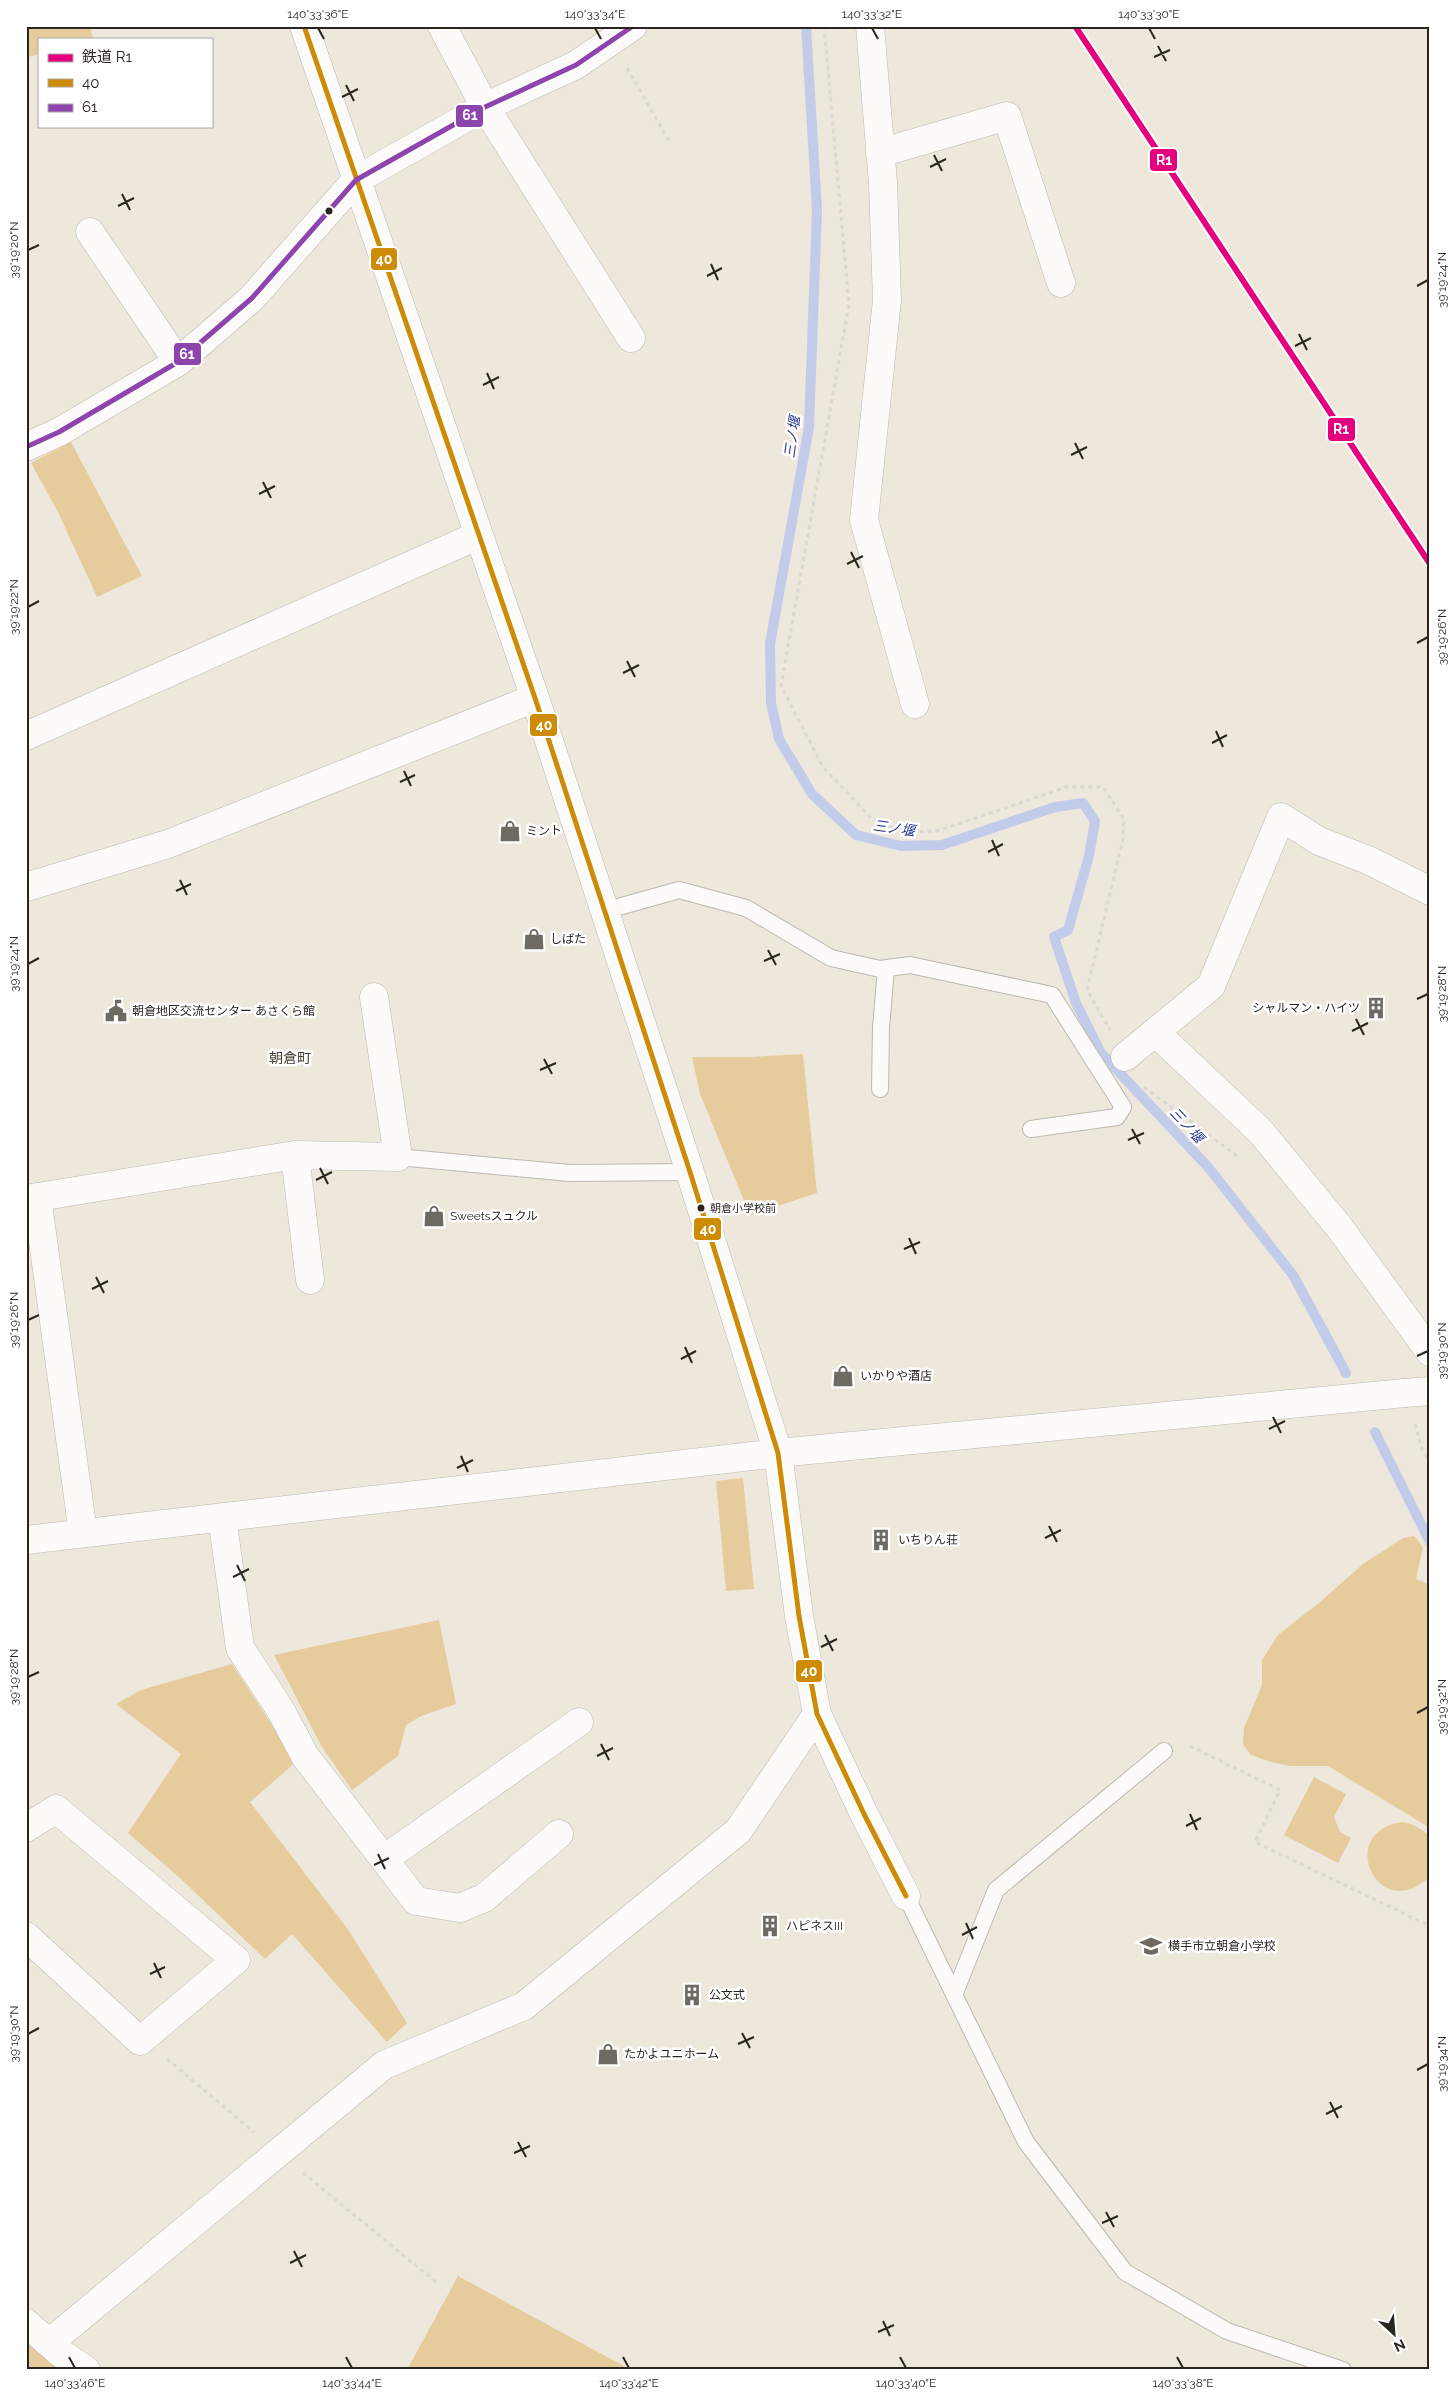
<svg xmlns="http://www.w3.org/2000/svg" width="1456" height="2396" viewBox="0 0 1456 2396" font-family="Raleway,'Noto Sans JP',sans-serif">
<style>
.green{fill:#e6cc9c}
.lines{fill:none;stroke-linecap:round;stroke-linejoin:round}
.stream{stroke:#c2ccea;stroke-width:10}
.service-casing{stroke:#bdb9b1;stroke-width:18}
.minor-casing{stroke:#bdb9b1;stroke-width:29}
.tertiary-casing{stroke:#bdb9b1;stroke-width:29}
.path{stroke:#d9d8d5;stroke-width:3;stroke-dasharray:4 4;stroke-linecap:butt}
.service{stroke:#fcfbfa;stroke-width:16}
.minor{stroke:#fcfbfa;stroke-width:28}
.tertiary{stroke:#fcfbfa;stroke-width:28}
.bus-1-casing{stroke:#fff;stroke-width:9}
.bus-2-casing{stroke:#fff;stroke-width:9}
.bus-1{stroke:#ce8c06;stroke-width:5}
.bus-2{stroke:#8e44ad;stroke-width:5}
.rail-1-casing{stroke:#fff;stroke-width:10}
.rail-1{stroke:#e5007d;stroke-width:6}
.ticks{fill:none;stroke:#2a261f;stroke-width:2}
.bus-dot{fill:#2a261f;stroke:#fff;stroke-width:2}
.labels{text-anchor:middle;dominant-baseline:central;stroke-width:5;stroke-linejoin:round;paint-order:stroke}
.bus-label{font-size:11px;fill:#2a261f;stroke:#fff;text-anchor:start}
.poi-label{font-size:12px;fill:#2a261f;stroke:#fff;text-anchor:start}
.water-label{font-size:14px;font-style:italic;fill:#21318a;stroke:#fff}
.neighbourhood-label{font-size:14px;fill:#494031;stroke:#fff}
.line-badge{stroke:#fff;stroke-width:2}
.badge-label{font-size:14px;text-anchor:middle;font-weight:bold;fill:#fff}
.neatline{fill:none;stroke:#2a261f;stroke-width:2}
.ticks-label{font-size:12px;text-anchor:middle;fill:#2a261f}
</style>
<rect width="100%" height="100%" fill="#ede7dc"/>
<path class="green" d="M 26,26 L 90,26 L 93,39 L 39,39 L 39,54 L 28,57 Z
M 71,442 L 142,576 L 97,597 L 58,512 L 31,463 Z
M 803,1054 L 817,1193 L 750,1215 L 700,1094 L 692,1057 L 751,1057 Z
M 743,1478 L 754,1589 L 726,1591 L 716,1481 Z
M 1414,1536 L 1423,1547 L 1416,1579 L 1430,1585 L 1430,1828 L 1328,1766 L 1290,1766 L 1271,1762 L 1251,1755 L 1243,1744 L 1244,1728 L 1262,1685 L 1262,1660 L 1278,1635 L 1320,1602 L 1363,1564 L 1403,1538 Z
M 439,1620 L 456,1704 L 421,1716 L 406,1725 L 398,1756 L 352,1790 L 322,1747 L 274,1655 Z
M 232,1664 L 296,1762 L 250,1802 L 347,1928 L 407,2023 L 387,2042 L 292,1934 L 265,1959 L 181,1879 L 128,1833 L 181,1754 L 116,1704 L 141,1690 Z
M 1314,1777 L 1346,1794 L 1334,1817 L 1340,1832 L 1351,1838 L 1338,1863 L 1284,1835 Z
M 1402,1822 C 1414,1824 1421,1828 1430,1837 C 1430,1849 1432,1862 1430,1873 C 1429,1879 1422,1883 1417,1886 C 1372,1911 1340,1831 1402,1822 Z
M 458,2276 L 631,2370 L 407,2370 Z
M 26,2320 L 86,2370 L 26,2370 Z"/>
<g class="lines">
<path class="stream" d="M 806,26 L 817,210 L 809,427 L 770,644 L 771,703 L 779,739 L 812,794 L 856,835 L 901,846 L 942,845 L 1055,807 L 1083,803 L 1095,821 L 1089,856 L 1068,930 L 1054,937 L 1076,1003 L 1101,1053 L 1208,1167 L 1293,1275 L 1346,1373
M 1375,1432 L 1430,1542"/>
<g class="service-casing">
<path id="service" d="M 604,911 L 679,890 L 746,908 L 831,958 L 880,969 L 910,965 L 1052,995 L 1123,1107 L 1117,1117 L 1031,1129
M 880,1089 L 881,1028 L 886,968
M 398,1157 L 570,1173 L 690,1172
M 906,1896 L 1026,2142 L 1125,2272 L 1227,2331 L 1343,2370
M 954,1995 L 996,1890 L 1164,1751"/>
</g>
<g class="minor-casing">
<path id="minor" d="M 304,26 L 535,698 L 690,1172 L 778,1453 L 799,1616 L 817,1714 L 864,1814 L 906,1896
M 442,26 L 485,107 L 631,338
M 870,26 L 883,183 L 887,300 L 864,520 L 915,704
M 880,153 L 1007,116 L 1061,283
M 90,232 L 178,362
M 26,447 L 59,432 L 178,362 L 252,298 L 356,180 L 485,107 L 576,65 L 633,26
M 26,736 L 479,535
M 26,887 L 168,844 L 535,698
M 1155,1032 L 1260,1131 L 1339,1227 L 1430,1352
M 1125,1057 L 1211,986 L 1281,817 L 1319,841 L 1368,860 L 1430,891
M 295,1155 L 310,1280
M 37,1197 L 83,1533
M 26,1199 L 295,1155 L 398,1157 L 374,997
M 222,1517 L 240,1648 L 280,1709 L 305,1756 L 416,1901 L 460,1908 L 484,1898 L 559,1834
M 26,1540 L 778,1453 L 1405,1393
M 26,1828 L 56,1809 L 236,1960 L 140,2041 L 26,1936
M 384,1859 L 579,1722
M 26,2323 L 59,2352 L 86,2370
M 49,2343 L 384,2065 L 524,2006 L 738,1831 L 817,1714"/>
</g>
<g class="tertiary-casing">
<path id="tertiary" d="M 1405,1393 L 1430,1391"/>
</g>
<path class="path" d="M 824,26 L 849,304 L 781,686 L 823,767 L 872,819 L 903,832 L 937,831 L 1067,787 L 1103,787 L 1124,819 L 1123,839 L 1087,990 L 1110,1030
M 627,68 L 670,143
M 1144,1087 L 1237,1156
M 1415,1424 L 1422,1449 L 1430,1463
M 1190,1746 L 1280,1790 L 1255,1842 L 1430,1926
M 167,2059 L 254,2132
M 303,2173 L 436,2282"/>
<use href="#service" class="service"/>
<use href="#minor" class="minor"/>
<use href="#tertiary" class="tertiary"/>
<g class="bus-1-casing">
<path id="bus-1" d="M 304,26 L 535,698 L 690,1172 L 778,1453 L 799,1616 L 817,1714 L 864,1814 L 906,1896"/>
</g>
<g class="bus-2-casing">
<path id="bus-2" d="M 26,447 L 59,432 L 178,362 L 252,298 L 356,180 L 485,107 L 576,65 L 633,26"/>
</g>
<use href="#bus-1" class="bus-1"/>
<use href="#bus-2" class="bus-2"/>
<g class="rail-1-casing">
<path id="rail-1" d="M 1075,26 L 1430,564"/>
</g>
<use href="#rail-1" class="rail-1"/>
</g>
<path class="ticks" d="M 318,28 L 324,39M 595,28 L 601,39M 872,28 L 878,39M 1149,28 L 1155,39M 1158,46 L 1166,61M 1154,57 L 1170,50M 346,85 L 354,101M 342,97 L 358,89M 934,155 L 942,171M 930,167 L 946,159M 122,194 L 130,210M 118,206 L 134,198M 28,250 L 39,245M 711,264 L 718,280M 707,276 L 722,268M 1417,286 L 1428,280M 1299,334 L 1307,350M 1295,346 L 1311,338M 487,373 L 494,389M 483,385 L 499,377M 1075,443 L 1083,459M 1071,455 L 1087,447M 263,482 L 271,498M 259,494 L 275,486M 851,552 L 859,568M 847,564 L 863,556M 28,607 L 39,601M 1417,643 L 1428,637M 627,661 L 635,677M 623,673 L 639,665M 1216,731 L 1223,747M 1212,743 L 1227,735M 404,771 L 411,786M 400,782 L 415,775M 992,840 L 999,856M 988,852 L 1003,844M 180,880 L 187,895M 176,891 L 191,884M 768,950 L 776,965M 764,961 L 780,954M 28,964 L 39,958M 1417,999 L 1428,994M 1356,1019 L 1364,1035M 1352,1031 L 1368,1023M 544,1059 L 552,1074M 540,1070 L 556,1063M 1132,1129 L 1140,1144M 1128,1140 L 1144,1133M 320,1168 L 328,1184M 316,1180 L 332,1172M 909,1238 L 916,1254M 904,1249 L 920,1242M 96,1277 L 104,1293M 92,1289 L 108,1281M 28,1320 L 39,1315M 685,1347 L 692,1363M 1417,1356 L 1428,1351M 681,1359 L 696,1351M 1273,1417 L 1281,1433M 1269,1429 L 1285,1421M 461,1456 L 468,1472M 457,1468 L 473,1460M 1049,1526 L 1057,1542M 1045,1538 L 1061,1530M 237,1565 L 245,1581M 233,1577 L 249,1569M 825,1635 L 833,1651M 821,1647 L 837,1639M 28,1677 L 39,1672M 1417,1713 L 1428,1707M 601,1744 L 609,1760M 597,1756 L 613,1748M 1190,1814 L 1197,1830M 1186,1826 L 1201,1818M 378,1854 L 385,1869M 374,1865 L 389,1858M 966,1923 L 973,1939M 962,1935 L 977,1927M 154,1963 L 161,1978M 150,1974 L 165,1967M 742,2033 L 750,2048M 28,2034 L 39,2028M 738,2044 L 754,2037M 1417,2070 L 1428,2064M 1330,2102 L 1338,2118M 1326,2114 L 1342,2106M 518,2142 L 526,2157M 514,2153 L 530,2146M 1106,2212 L 1114,2227M 1102,2223 L 1118,2216M 294,2251 L 302,2267M 290,2263 L 306,2255M 883,2321 L 890,2336M 878,2332 L 894,2325M 69,2357 L 75,2368M 346,2357 L 352,2368M 623,2357 L 629,2368M 900,2357 L 906,2368M 1177,2357 L 1183,2368"/>
<defs>
<g id="shop-bare" transform="scale(1.725)"><path d="M-5-2.5h2.3a2.7 3.5 0 0 1 5.4 0H5L5.5 6h-11ZM-1.5-2.5h3a1.5 2.3 0 0 0-3 0Z" fill="#6e6a61" stroke="#fff" stroke-width="2.5" paint-order="stroke"/></g>
<g id="building-bare" transform="scale(1.725)"><path d="M-4-6H4V6H1V3H-1V6H-4ZM-2.5-4.3h1.7v1.8h-1.7ZM.8-4.3h1.7v1.8H.8ZM-2.5-1h1.7V.8h-1.7ZM.8-1h1.7V.8H.8Z" fill="#6e6a61" stroke="#fff" stroke-width="2.5" paint-order="stroke"/></g>
<g id="civic-bare" transform="scale(1.725)"><path d="M-.6-6.5H3V-4.5H.6V-3L4-1V1h2V6H-6V1h2V-1L-.6-3ZM-1.2 2.5V6h2.4V2.5Z" fill="#6e6a61" stroke="#fff" stroke-width="2.5" paint-order="stroke"/></g>
<g id="school-bare" transform="scale(1.725)"><path d="M0-5L7-2L0 1L-7-2ZM-4 1L0 2.5L4 1V4Q0 6-4 4Z" fill="#6e6a61" stroke="#fff" stroke-width="2.5" paint-order="stroke"/></g>
</defs>
<g fill-rule="evenodd">
<use href="#shop-bare" x="510" y="831"/>
<use href="#shop-bare" x="534" y="939"/>
<use href="#building-bare" x="1376" y="1008"/>
<use href="#civic-bare" x="116" y="1011"/>
<use href="#shop-bare" x="434" y="1216"/>
<use href="#shop-bare" x="843" y="1376"/>
<use href="#building-bare" x="881" y="1540"/>
<use href="#building-bare" x="770" y="1926"/>
<use href="#school-bare" x="1151" y="1946"/>
<use href="#building-bare" x="692" y="1995"/>
<use href="#shop-bare" x="608" y="2054"/>
</g>
<g class="bus-dot">
<circle cx="329" cy="211" r="4.5"/>
<circle cx="701" cy="1208" r="4.5"/>
</g>
<g class="labels">
<g class="bus-label">
<text x="710" y="1208">朝倉小学校前</text>
</g>
<g class="poi-label">
<text x="526" y="831">ミント</text>
<text x="550" y="939">しばた</text>
<text x="1360" y="1008" text-anchor="end">シャルマン・ハイツ</text>
<text x="132" y="1011">朝倉地区交流センター あさくら館</text>
<text x="450" y="1216">Sweetsスュクル</text>
<text x="860" y="1376">いかりや酒店</text>
<text x="898" y="1540">いちりん荘</text>
<text x="786" y="1926">ハピネスIII</text>
<text x="1168" y="1946">横手市立朝倉小学校</text>
<text x="709" y="1995">公文式</text>
<text x="624" y="2054">たかよユニホーム</text>
</g>
<g class="water-label">
<text transform="translate(792 437) rotate(-82)">三ノ堰</text>
<text transform="translate(894 828) rotate(8)">三ノ堰</text>
<text transform="translate(1187 1125) rotate(47)">三ノ堰</text>
</g>
<g class="neighbourhood-label">
<text x="290" y="1058">朝倉町</text>
</g>
</g>
<g class="line-badge">
<rect x="455" y="104" width="29" height="24" rx="5" fill="#8e44ad"/>
<rect x="1149" y="148" width="29" height="24" rx="5" fill="#e5007d"/>
<rect x="370" y="247" width="28" height="24" rx="5" fill="#ce8c06"/>
<rect x="173" y="342" width="29" height="24" rx="5" fill="#8e44ad"/>
<rect x="1327" y="417" width="29" height="25" rx="5" fill="#e5007d"/>
<rect x="529" y="713" width="29" height="24" rx="5" fill="#ce8c06"/>
<rect x="693" y="1217" width="29" height="24" rx="5" fill="#ce8c06"/>
<rect x="795" y="1659" width="28" height="24" rx="5" fill="#ce8c06"/>
</g>
<g class="badge-label">
<text x="470" y="120">61</text>
<text x="1164" y="165">R1</text>
<text x="384" y="264">40</text>
<text x="187" y="359">61</text>
<text x="1341" y="434">R1</text>
<text x="544" y="730">40</text>
<text x="708" y="1234">40</text>
<text x="809" y="1676">40</text>
</g>
<rect width="1456" height="2396" fill="none" stroke="#ffffff" stroke-width="55"/>
<rect x="38" y="38" width="175" height="90" fill="#ffffff" stroke="#aaa8a5"/>
<rect x="48" y="54" width="25" height="8" fill="#e5007d" stroke="#aaa8a5"/>
<text x="82" y="62" font-size="15" fill="#2a261f">鉄道 R1</text>
<rect x="48" y="79" width="25" height="8" fill="#ce8c06" stroke="#aaa8a5"/>
<text x="82" y="88" font-size="15" fill="#2a261f">40</text>
<rect x="48" y="104" width="25" height="8" fill="#8e44ad" stroke="#aaa8a5"/>
<text x="82" y="112" font-size="15" fill="#2a261f">61</text>
<g transform="translate(1394 2334) rotate(154)" stroke="#ffffff" stroke-width="4" paint-order="stroke">
<path d="M0-4L9 19L0 12L-9 19Z" fill="#2a261f"/>
<text y="-8" font-size="14" font-weight="bold" text-anchor="middle" fill="#2a261f">N</text>
</g>
<rect x="28" y="28" width="1400" height="2340" class="neatline"/>
<g class="ticks-label">
<text x="318" y="18">140°33'36"E</text>
<text x="595" y="18">140°33'34"E</text>
<text x="872" y="18">140°33'32"E</text>
<text x="1149" y="18">140°33'30"E</text>
<text transform="translate(14 250) rotate(-90)" y="4">39°19'20"N</text>
<text transform="translate(1442 280) rotate(-90)" y="4">39°19'24"N</text>
<text transform="translate(14 607) rotate(-90)" y="4">39°19'22"N</text>
<text transform="translate(1442 637) rotate(-90)" y="4">39°19'26"N</text>
<text transform="translate(14 964) rotate(-90)" y="4">39°19'24"N</text>
<text transform="translate(1442 994) rotate(-90)" y="4">39°19'28"N</text>
<text transform="translate(14 1320) rotate(-90)" y="4">39°19'26"N</text>
<text transform="translate(1442 1351) rotate(-90)" y="4">39°19'30"N</text>
<text transform="translate(14 1677) rotate(-90)" y="4">39°19'28"N</text>
<text transform="translate(1442 1707) rotate(-90)" y="4">39°19'32"N</text>
<text transform="translate(14 2034) rotate(-90)" y="4">39°19'30"N</text>
<text transform="translate(1442 2064) rotate(-90)" y="4">39°19'34"N</text>
<text x="75" y="2387">140°33'46"E</text>
<text x="352" y="2387">140°33'44"E</text>
<text x="629" y="2387">140°33'42"E</text>
<text x="906" y="2387">140°33'40"E</text>
<text x="1183" y="2387">140°33'38"E</text>
</g>
</svg>
